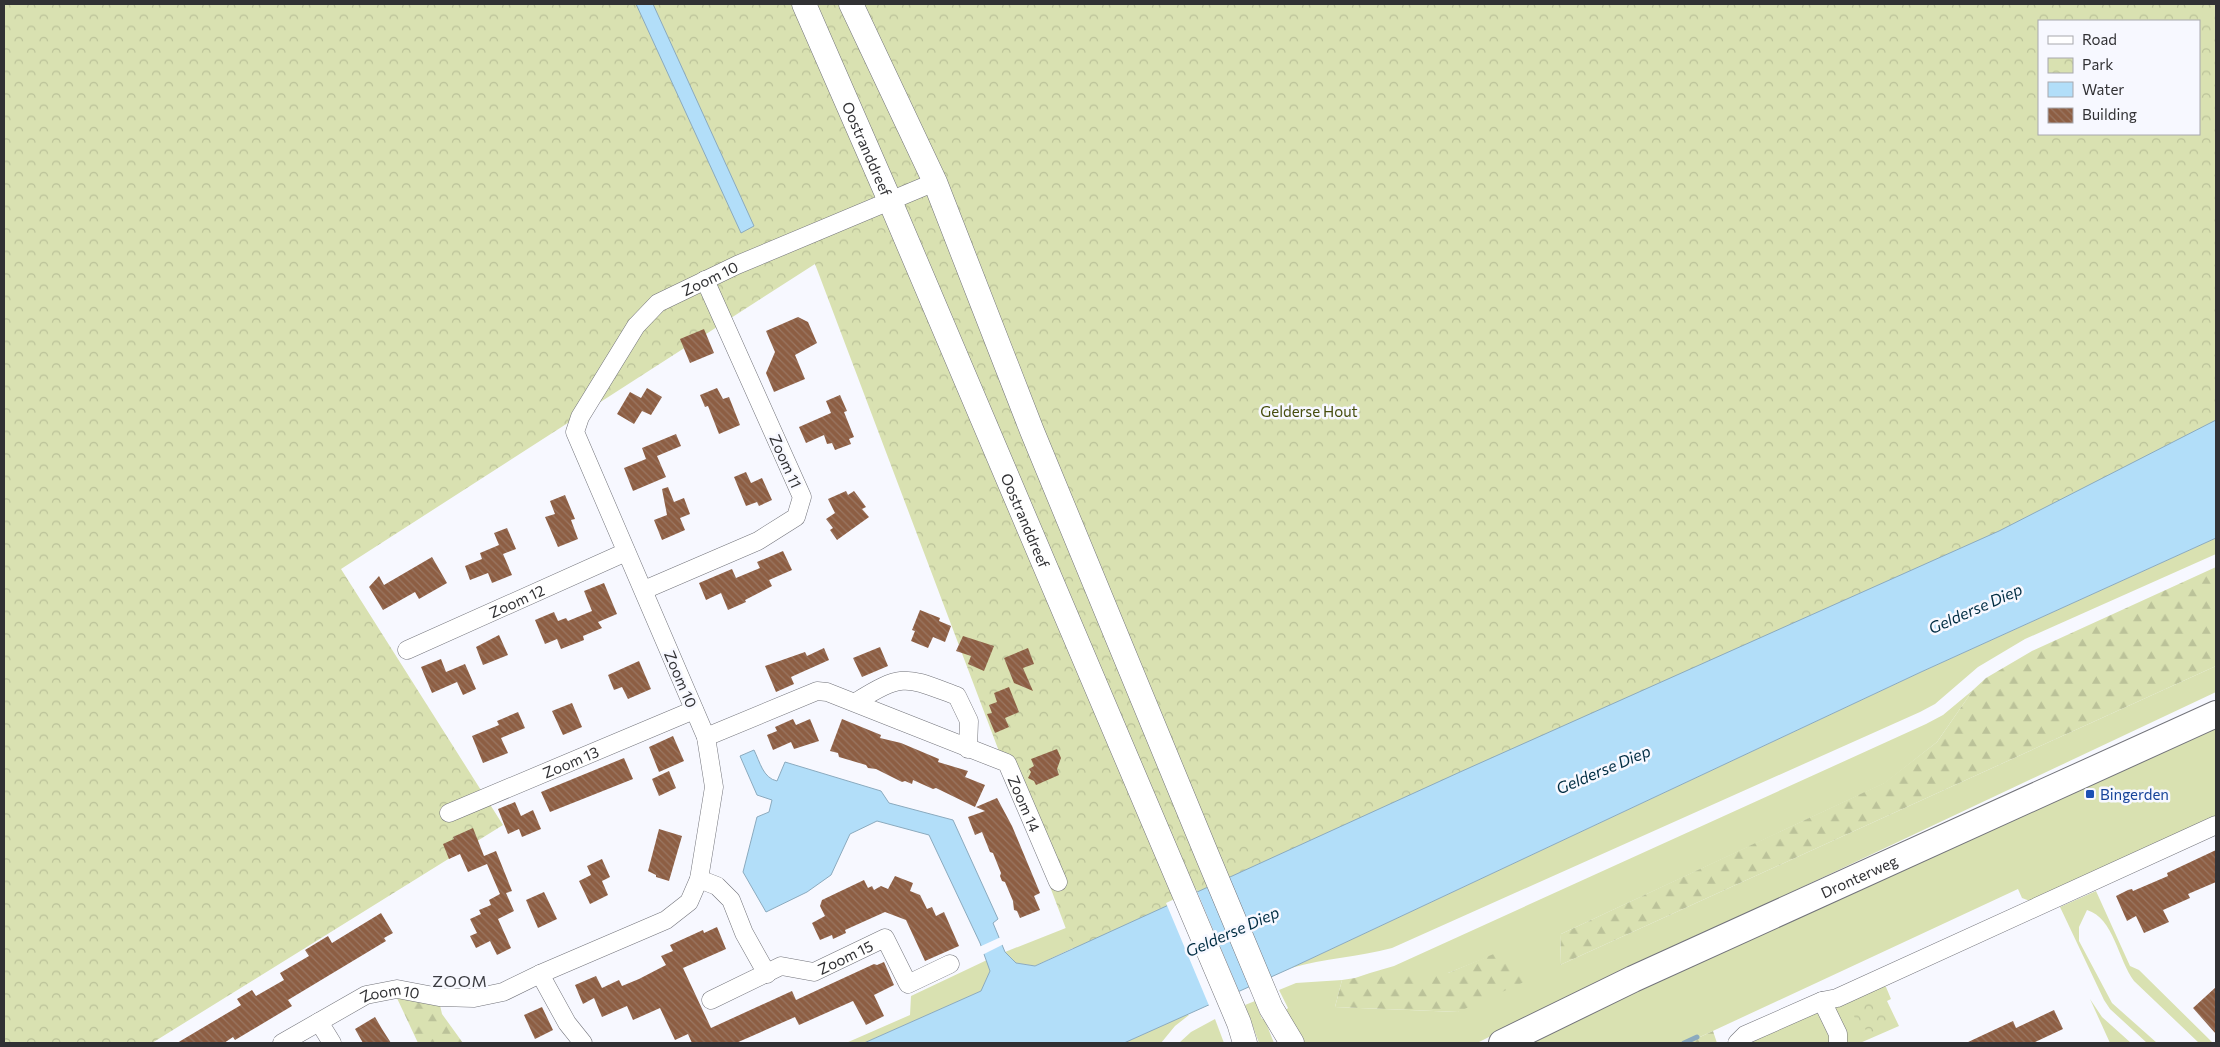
<svg xmlns="http://www.w3.org/2000/svg" width="2220" height="1047" viewBox="0 0 2220 1047" font-family="Commissioner,sans-serif">
<style>
.grass{fill:#d9e1b1}
.forest{fill:url(#forest-firs)}
.park{fill:url(#park-crowns);fill-rule:evenodd}
.water{fill:#b2def9;stroke:#8baabe}
.pier{fill:#f7f8ff}
.lines{fill:none;stroke-linecap:round;stroke-linejoin:round}
.stream{stroke:#8baabe;stroke-width:5}
.building{fill:url(#building-back-hatch)}
.street-casing{stroke:#72737a;stroke-width:19}
.secondary-casing{stroke:#72737a;stroke-width:25}
.primary-casing{stroke:#72737a;stroke-width:28}
.street{stroke:#fff;stroke-width:18}
.secondary{stroke:#fff;stroke-width:24}
.primary{stroke:#fff;stroke-width:26}
.transit-dot{fill:#1a4fb4;stroke:#f7f8ff;stroke-width:2}
.labels{text-anchor:middle;dominant-baseline:central;stroke-width:5;stroke-linejoin:round;paint-order:stroke}
.street-label{font-size:15px;fill:#313134;stroke:#f7f8ff}
.park-label{font-size:15px;fill:#464d0e;stroke:#f7f8ff}
.transit-label{font-size:15px;fill:#164399;stroke:#f7f8ff;text-anchor:start}
.water-label{font-size:16px;font-style:italic;fill:#002d43;stroke:#f7f8ff}
.neighbourhood-label{font-size:16px;letter-spacing:1px;fill:#3b3c42;stroke:#f7f8ff}
</style>
<defs>
<pattern id="forest-firs" width="22" height="20" patternUnits="userSpaceOnUse" patternTransform="scale(1.25)"><rect width="22" height="20" fill="#d9e1b1"/><path d="M5 1l3.5 6h-7zM16 11l3.5 6h-7z" fill="#bbc299"/></pattern>
<pattern id="park-crowns" width="20" height="18" patternUnits="userSpaceOnUse" patternTransform="scale(1.25)"><rect width="20" height="18" fill="#d9e1b1"/><path d="M2 6a3 3 0 1 1 6 0M12 15a3 3 0 1 1 6 0" fill="none" stroke="#bbc299"/></pattern>
<pattern id="building-back-hatch" width="6" height="6" patternUnits="userSpaceOnUse" patternTransform="scale(1.25)"><rect width="6" height="6" fill="#8d5e43"/><path d="M-1 5l2 2M0 0l6 6M5-1l2 2" fill="none" stroke="#9a7763"/></pattern>
</defs>
<rect width="100%" height="100%" fill="#f7f8ff"/>
<path class="grass" d="M 2216,538 L 2216,554 L 2025,639 L 1978,667 L 1935,704 L 1920,712 L 1392,948 C 1359,957 1324,958 1291,968 L 1921,672 Z
M 2216,666 L 2216,692 L 1569,997 L 1477,1043 L 1299,1043 L 1284,1012 L 1288,1008 L 1279,990 L 1296,983 L 1342,980 L 1335,1007 L 1458,1012 L 1508,949 L 1448,973 L 1370,973 L 1394,966 L 1926,724 L 1943,715 L 1973,690 L 1937,742 L 1885,783 L 1561,934 L 1560,965 Z
M 2216,724 L 2216,817 L 2030,901 L 2022,898 L 2018,889 L 1687,1043 L 1524,1043 Z
M 2096,891 L 2130,966 L 2139,970 L 2213,1043 L 2199,1043 L 2134,981 C 2118,960 2114,918 2087,910 L 2079,927 L 2079,941 L 2112,1003 L 2157,1043 L 2147,1043 L 2110,1009 L 2104,1000 L 2060,907 Z
M 1086,920 L 1130,921 L 1035,966 L 1016,963 L 1005,952 Z
M 987,960 L 990,971 L 982,991 L 864,1043 L 846,1043 L 910,1015 L 911,996 Z
M 1881,984 L 1886,987 L 1891,999 L 1887,1001 L 1899,1026 L 1860,1043 L 1848,1043 L 1834,1012 L 1834,1006 Z
M 2090,999 L 2102,1017 L 2131,1043 L 2110,1043 Z
M 1255,1001 L 1262,1019 L 1264,1018 L 1274,1043 L 1259,1043 L 1245,1005 Z
M 1814,1013 L 1820,1014 L 1833,1041 L 1832,1043 L 1748,1043 Z
M 1185,1015 L 1189,1015 L 1175,1026 L 1161,1043 L 1124,1043 Z
M 1215,1019 L 1224,1043 L 1179,1043 L 1191,1032 Z"/>
<path class="forest" d="M 2216,567 L 2216,666 L 1560,965 L 1561,934 L 1884,783 L 1937,742 L 1973,690 L 1986,678 L 2032,651 Z
M 1508,948 L 1524,982 L 1458,1012 L 1335,1007 L 1342,980 L 1355,978 L 1370,973 L 1448,973 Z
M 396,996 L 439,1001 L 442,1014 L 463,1043 L 418,1043 Z
M 1713,1031 L 1717,1043 L 1687,1043 Z"/>
<path class="park" d="M 4,4 L 2216,4 L 2216,432 L 1937,592 L 1074,950 L 815,264 L 341,569 L 503,825 L 152,1043 L 4,1043 ZM 2039,21 L 2199,21 L 2199,134 L 2039,134 Z
M 1876,1001 L 1884,1005 L 1887,1014 L 1886,1028 L 1871,1033 L 1857,1024 L 1853,1013 L 1864,1003 Z"/>
<path class="water" d="M 636,4 L 653,4 L 754,226 L 741,233 Z
M 2216,420 L 2216,538 L 1921,672 L 1291,968 L 1124,1043 L 864,1043 L 981,991 L 990,971 L 980,943 L 929,835 L 877,821 L 850,834 L 831,875 L 807,892 L 766,912 L 743,872 L 757,817 L 769,812 L 772,800 L 757,795 L 740,756 L 754,750 C 760,762 763,778 777,781 L 785,762 L 881,791 L 889,803 L 953,820 L 998,919 L 993,923 L 1005,952 L 1016,963 L 1035,966 L 1460,772 L 1999,531 Z"/>
<path class="pier" d="M 1196,889 L 1240,994 L 1210,1008 L 1166,903 Z
M 1001,937 L 1004,944 L 982,955 L 979,947 Z"/>
<g class="lines">
<path class="stream" d="M 1684,1043 L 1697,1037"/>
</g>
<path class="building" d="M 798,317 L 808,322 L 817,343 L 795,355 L 805,379 L 774,392 L 766,373 L 775,352 L 766,331 Z
M 704,329 L 714,353 L 690,363 L 680,339 Z
M 647,388 L 662,397 L 651,415 L 642,411 L 634,424 L 617,414 L 630,392 L 641,398 Z
M 717,388 L 723,399 L 729,397 L 740,425 L 719,434 L 708,406 L 705,407 L 700,395 Z
M 840,395 L 847,411 L 844,412 L 854,437 L 849,439 L 851,444 L 835,450 L 832,443 L 827,444 L 824,435 L 806,443 L 799,427 L 831,413 L 826,401 Z
M 676,434 L 681,446 L 657,456 L 666,477 L 633,491 L 624,468 L 646,459 L 642,448 Z
M 746,472 L 751,483 L 762,478 L 772,500 L 759,506 L 757,502 L 746,506 L 734,477 Z
M 668,487 L 674,502 L 684,498 L 690,514 L 680,518 L 685,530 L 662,540 L 654,520 L 667,515 L 662,489 Z
M 846,491 L 848,495 L 854,491 L 866,507 L 862,509 L 869,517 L 837,540 L 830,530 L 833,528 L 826,519 L 835,513 L 828,499 Z
M 565,495 L 575,519 L 571,520 L 578,539 L 558,547 L 545,517 L 555,514 L 550,501 Z
M 507,528 L 516,549 L 503,554 L 512,575 L 492,583 L 488,573 L 470,580 L 465,566 L 482,559 L 480,553 L 499,545 L 494,533 Z
M 783,551 L 792,570 L 769,580 L 772,586 L 745,600 L 746,602 L 728,610 L 721,593 L 706,600 L 699,583 L 732,569 L 736,578 L 760,568 L 757,562 Z
M 432,557 L 447,583 L 419,599 L 415,592 L 383,610 L 369,587 L 379,576 L 384,585 Z
M 604,583 L 617,614 L 598,622 L 602,628 L 583,636 L 584,640 L 561,649 L 557,639 L 545,644 L 535,620 L 554,612 L 558,621 L 566,618 L 568,621 L 592,611 L 584,591 Z
M 920,610 L 940,618 L 939,621 L 951,626 L 945,642 L 933,637 L 928,648 L 911,641 L 915,631 L 912,630 Z
M 499,635 L 508,655 L 483,665 L 476,647 Z
M 963,636 L 994,646 L 984,671 L 968,664 L 971,656 L 956,651 Z
M 880,647 L 888,666 L 862,677 L 853,658 Z
M 824,648 L 829,660 L 791,677 L 794,684 L 776,692 L 765,666 L 805,652 L 807,656 Z
M 1028,648 L 1034,664 L 1023,668 L 1033,691 L 1014,683 L 1004,658 Z
M 441,659 L 446,672 L 465,664 L 476,689 L 463,695 L 457,682 L 432,693 L 421,667 Z
M 639,661 L 651,689 L 628,699 L 622,687 L 614,690 L 608,675 Z
M 1009,687 L 1019,712 L 1005,718 L 1009,727 L 995,733 L 987,714 L 992,713 L 989,705 L 997,702 L 994,693 Z
M 572,703 L 582,727 L 563,735 L 552,711 Z
M 518,712 L 525,728 L 501,738 L 508,753 L 483,763 L 472,736 L 499,725 L 497,721 Z
M 793,719 L 796,725 L 810,719 L 819,741 L 794,749 L 791,742 L 773,750 L 767,735 L 777,731 L 775,727 Z
M 842,719 L 881,735 L 880,738 L 901,743 L 939,759 L 938,762 L 968,771 L 965,777 L 985,785 L 975,807 L 936,788 L 933,789 L 913,780 L 912,784 L 905,781 L 902,782 L 876,769 L 868,768 L 866,765 L 839,757 L 838,753 L 830,751 Z
M 673,736 L 684,761 L 659,772 L 649,747 Z
M 1057,749 L 1061,758 L 1057,769 L 1059,775 L 1036,785 L 1034,781 L 1028,778 L 1031,772 L 1029,769 L 1034,766 L 1031,759 Z
M 624,758 L 633,779 L 550,812 L 541,792 Z
M 669,771 L 676,788 L 659,796 L 652,779 Z
M 997,798 L 1012,826 L 1040,893 L 1034,896 L 1040,910 L 1020,918 L 1017,911 L 1014,910 L 1013,901 L 1005,882 L 1002,881 L 1000,876 L 1001,873 L 993,853 L 990,852 L 982,832 L 975,835 L 968,817 L 985,811 L 976,807 Z
M 515,802 L 521,816 L 533,810 L 541,829 L 522,837 L 519,829 L 508,834 L 498,809 Z
M 473,828 L 484,856 L 496,851 L 512,891 L 506,893 L 514,911 L 498,919 L 511,948 L 497,955 L 490,941 L 476,948 L 470,936 L 477,933 L 470,919 L 481,914 L 479,910 L 491,905 L 489,900 L 500,894 L 487,864 L 468,872 L 460,854 L 449,859 L 443,844 L 454,839 L 453,837 Z
M 659,829 L 682,836 L 669,881 L 656,877 L 656,875 L 648,871 Z
M 2216,850 L 2216,882 L 2188,894 L 2190,898 L 2163,910 L 2169,922 L 2144,933 L 2136,916 L 2127,921 L 2116,896 L 2128,890 L 2132,889 L 2133,891 L 2168,876 L 2167,873 Z
M 602,859 L 610,877 L 602,881 L 608,895 L 590,904 L 579,881 L 591,875 L 587,866 Z
M 895,876 L 913,883 L 910,891 L 920,895 L 927,909 L 932,907 L 936,916 L 944,912 L 959,946 L 925,961 L 906,920 L 885,912 L 845,930 L 846,933 L 833,939 L 832,935 L 820,940 L 812,923 L 825,916 L 820,906 L 822,900 L 864,880 L 868,888 L 872,886 L 874,890 L 881,886 L 888,889 Z
M 544,892 L 557,919 L 538,928 L 526,900 Z
M 381,913 L 393,933 L 384,938 L 386,941 L 288,1000 L 292,1006 L 235,1040 L 233,1037 L 224,1043 L 177,1043 L 241,1005 L 237,999 L 252,990 L 256,996 L 284,980 L 280,973 L 309,956 L 305,950 L 328,936 L 332,943 Z
M 717,927 L 726,949 L 683,968 L 711,1028 L 792,991 L 796,1000 L 874,964 L 877,965 L 884,962 L 894,985 L 874,995 L 884,1016 L 866,1025 L 853,1001 L 799,1025 L 795,1017 L 736,1043 L 692,1043 L 688,1034 L 675,1040 L 660,1008 L 633,1020 L 627,1006 L 602,1017 L 594,998 L 583,1004 L 575,985 L 596,976 L 602,988 L 619,980 L 622,986 L 639,979 L 666,965 L 661,956 L 673,951 L 670,945 L 703,930 L 704,933 Z
M 2216,987 L 2216,1034 L 2193,1008 Z
M 542,1007 L 553,1030 L 535,1039 L 524,1015 Z
M 2054,1010 L 2063,1029 L 2033,1043 L 1966,1043 L 2013,1021 L 2016,1028 Z
M 375,1017 L 382,1029 L 391,1043 L 363,1043 L 355,1029 Z"/>
<g class="lines">
<g class="street-casing">
<g id="street">
<path d="M 644,590 L 758,541 L 796,517 L 802,497 L 705,280"/>
<path id="s1" d="M 407,650 L 626,552"/>
<path d="M 856,702 C 904,672 906,677 957,696 L 969,721 L 968,749"/>
<path id="s2" d="M 706,737 L 817,691 L 827,692 L 1007,763 L 1058,882"/>
<path id="s3" d="M 449,813 L 694,710"/>
<path d="M 699,879 L 717,886 L 731,900 L 744,933 L 767,974"/>
<path d="M 540,974 L 567,1023 L 583,1043"/>
<path id="s4" d="M 711,1000 L 781,966 L 814,972 L 885,938 L 908,984 L 950,964"/>
<path d="M 1822,1001 L 1838,1034 L 1838,1043"/>
<path d="M 319,1022 L 332,1043"/>
<path id="s5" d="M 282,1043 L 366,995 L 397,989 L 439,997 L 474,998 L 503,992 L 540,974 L 666,920 L 689,902 L 699,879 L 714,787 L 706,737 L 575,432 L 580,417 L 636,326 L 658,303 L 737,265 L 935,182"/>
<path d="M 1737,1043 L 1745,1035 L 1822,1001 L 1837,998 L 2216,825"/>
</g>
</g>
<g class="secondary-casing">
<g id="secondary">
<path id="s6" d="M 804,4 L 890,201 L 1239,1023 L 1245,1043"/>
<path d="M 851,4 L 935,182 L 1032,431 L 1207,855 L 1271,1008 L 1292,1043"/>
</g>
</g>
<g class="primary-casing">
<g id="primary">
<path id="s7" d="M 1502,1043 L 1633,979 L 2216,714"/>
</g>
</g>
<use href="#street" class="street"/>
<use href="#secondary" class="secondary"/>
<use href="#primary" class="primary"/>
</g>
<rect class="transit-dot" x="2085" y="789" width="10" height="10" rx="2.5"/>
<g class="labels">
<g class="street-label">
<text stroke="none"><textPath href="#s6" startOffset="158">Oostranddreef</textPath></text>
<text stroke="none"><textPath href="#s5" startOffset="1156">Zoom 10</textPath></text>
<text transform="translate(786 461) rotate(66)">Zoom 11</text>
<text stroke="none"><textPath href="#s6" startOffset="562">Oostranddreef</textPath></text>
<text stroke="none"><textPath href="#s1" startOffset="120">Zoom 12</textPath></text>
<text transform="translate(681 679) rotate(67)">Zoom 10</text>
<text stroke="none"><textPath href="#s3" startOffset="132">Zoom 13</textPath></text>
<text stroke="none"><textPath href="#s2" startOffset="368">Zoom 14</textPath></text>
<text stroke="none"><textPath href="#s7" startOffset="394">Dronterweg</textPath></text>
<text stroke="none"><textPath href="#s4" startOffset="146">Zoom 15</textPath></text>
<text stroke="none"><textPath href="#s5" startOffset="121">Zoom 10</textPath></text>
</g>
<g class="park-label">
<text x="1309" y="411">Gelderse Hout</text>
</g>
<g class="transit-label">
<text x="2100" y="794">Bingerden</text>
</g>
<g class="water-label">
<text transform="translate(1975 608) rotate(-24)">Gelderse Diep</text>
<text transform="translate(1603 769) rotate(-23)">Gelderse Diep</text>
<text transform="translate(1232 931) rotate(-24)">Gelderse Diep</text>
</g>
<g class="neighbourhood-label">
<text x="460" y="980">ZOOM</text>
</g>
</g>
<rect width="2220" height="1047" fill="none" stroke="#313134" stroke-width="10"/>
<rect x="2038" y="20" width="162" height="115" fill="#f7f8ff" stroke="#a8a8ae"/>
<rect x="2048" y="36" width="25" height="8" fill="#ffffff" stroke="#a8a8ae"/>
<text x="2082" y="45" font-size="15" fill="#313134">Road</text>
<rect x="2048" y="58" width="25" height="15" fill="url(#park-crowns)" stroke="#a8a8ae"/>
<text x="2082" y="70" font-size="15" fill="#313134">Park</text>
<rect x="2048" y="82" width="25" height="15" fill="#b2def9" stroke="#a8a8ae"/>
<text x="2082" y="95" font-size="15" fill="#313134">Water</text>
<rect x="2048" y="108" width="25" height="15" fill="url(#building-back-hatch)" stroke="#a8a8ae"/>
<text x="2082" y="120" font-size="15" fill="#313134">Building</text>
</svg>
